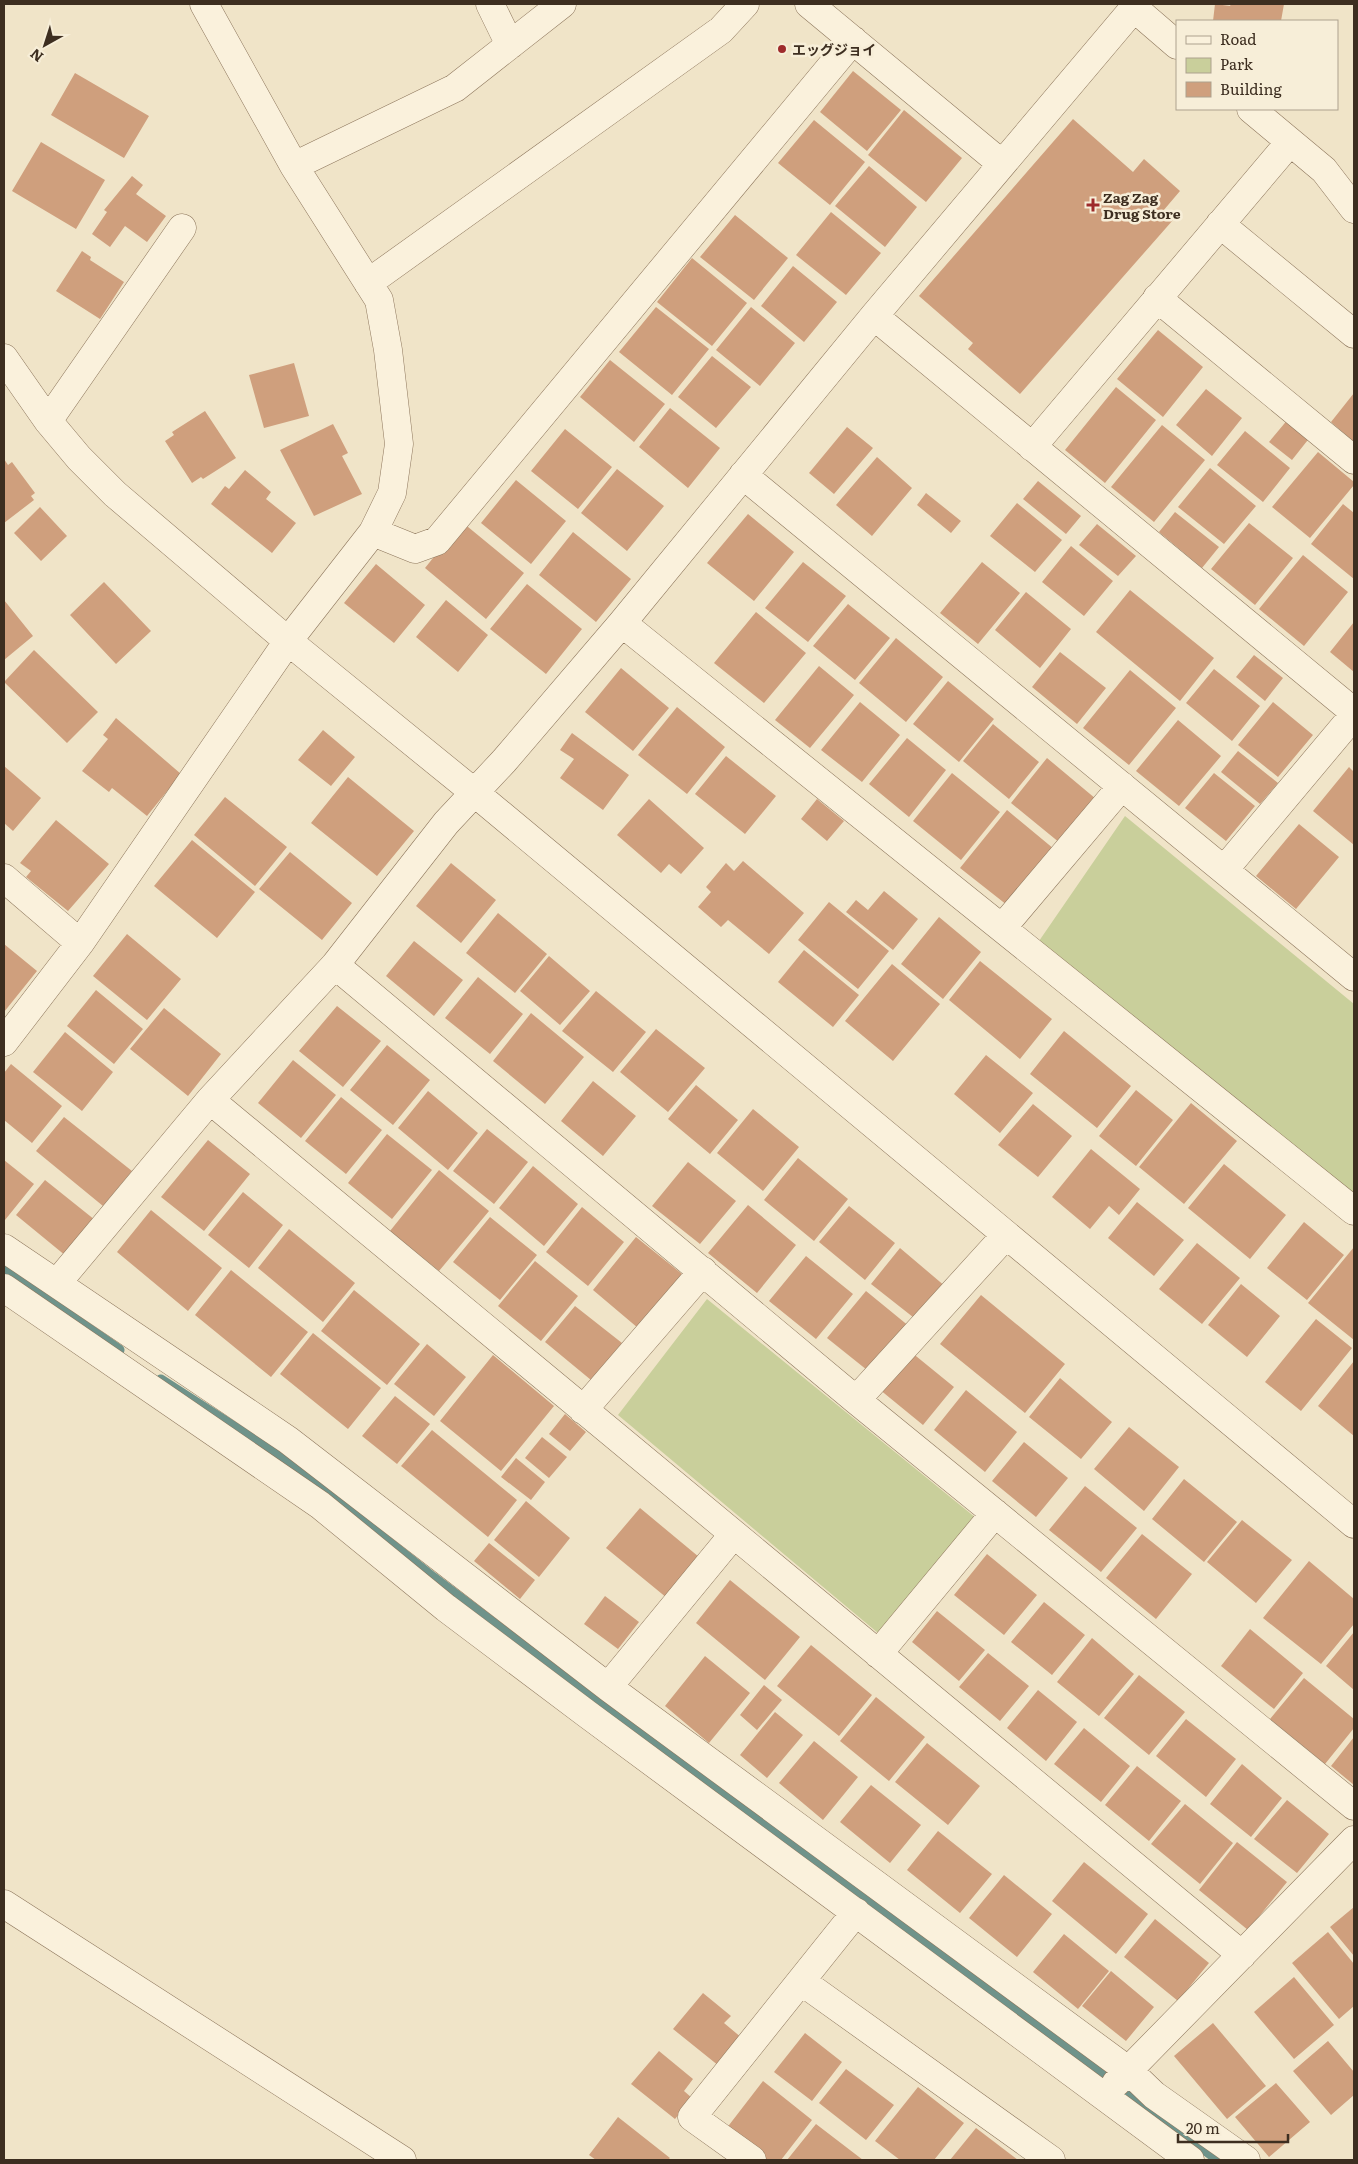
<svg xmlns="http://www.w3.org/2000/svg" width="1358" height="2164" viewBox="0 0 1358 2164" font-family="Literata,'Noto Sans JP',serif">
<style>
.green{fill:#c9cf9b}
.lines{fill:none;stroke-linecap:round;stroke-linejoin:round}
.stream{stroke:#6f938a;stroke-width:11}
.building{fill:#cf9f7d}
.minor-casing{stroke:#8d765c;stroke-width:29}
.minor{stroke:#faf1dc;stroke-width:28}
.poi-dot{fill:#9e2a2b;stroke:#f7eed8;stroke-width:2}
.labels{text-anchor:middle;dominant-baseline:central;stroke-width:5;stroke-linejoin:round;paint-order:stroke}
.poi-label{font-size:14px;font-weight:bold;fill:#3d2e20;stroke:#f7eed8;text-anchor:start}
</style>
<rect width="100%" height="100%" fill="#f0e4c8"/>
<path class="green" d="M 1125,816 L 1354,1004 L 1354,1198 L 1039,941 Z
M 707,1299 L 976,1518 L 878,1633 L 618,1415 Z"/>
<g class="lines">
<path class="stream" d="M 4,1270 L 119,1350
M 161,1380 L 288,1462 L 432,1577 L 596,1701 L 1219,2160"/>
</g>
<path class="building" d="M 1215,4 L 1230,6 L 1231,4 L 1284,4 L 1281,21 L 1213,21 Z
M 853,71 L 901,110 L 867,151 L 820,112 Z
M 75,73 L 149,116 L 124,158 L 51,115 Z
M 904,110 L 962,158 L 926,202 L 868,155 Z
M 1073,119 L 1133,172 L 1144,159 L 1180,191 L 1163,211 L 1173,220 L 1020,394 L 968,349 L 973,343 L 919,296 Z
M 814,120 L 865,162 L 830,205 L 778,163 Z
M 41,142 L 105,180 L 76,229 L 12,191 Z
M 869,166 L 917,207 L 885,247 L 835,206 Z
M 132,176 L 143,185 L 136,194 L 166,216 L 147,242 L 125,226 L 110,247 L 92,234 L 107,212 L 104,210 Z
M 831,212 L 881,253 L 846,295 L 796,255 Z
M 735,215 L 788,258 L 754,300 L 700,257 Z
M 82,251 L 91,257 L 90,260 L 124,282 L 100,319 L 56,291 Z
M 692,258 L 747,303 L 712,346 L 657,302 Z
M 793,266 L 837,302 L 804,342 L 761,306 Z
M 656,307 L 709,349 L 672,395 L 619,352 Z
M 751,307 L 795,343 L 760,386 L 716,350 Z
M 1158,330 L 1203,367 L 1163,417 L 1117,379 Z
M 712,356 L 751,387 L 716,428 L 678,397 Z
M 610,360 L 665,404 L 634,442 L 580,397 Z
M 294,363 L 309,416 L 264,428 L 249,375 Z
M 1116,387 L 1156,420 L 1105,483 L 1065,450 Z
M 1206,389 L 1242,418 L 1212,456 L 1176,425 Z
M 1354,393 L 1354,442 L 1331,422 Z
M 670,408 L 720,448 L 688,488 L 639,447 Z
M 205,411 L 236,458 L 203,479 L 201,477 L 192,483 L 165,441 L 174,435 L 172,432 Z
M 1289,418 L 1311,436 L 1292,460 L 1269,442 Z
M 333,424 L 348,453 L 342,456 L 362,494 L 314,516 L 280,450 Z
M 1162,425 L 1205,460 L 1154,522 L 1111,487 Z
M 847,427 L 873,448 L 834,494 L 809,473 Z
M 565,429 L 612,467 L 578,509 L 531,471 Z
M 1245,431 L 1290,468 L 1263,502 L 1217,465 Z
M 1318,452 L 1354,482 L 1354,485 L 1310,538 L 1272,507 Z
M 877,457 L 912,488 L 872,536 L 836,505 Z
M 4,459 L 8,465 L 12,462 L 35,493 L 31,496 L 34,500 L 4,523 Z
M 1210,468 L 1256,506 L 1224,544 L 1178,507 Z
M 617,469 L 664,506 L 627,551 L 581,513 Z
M 245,470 L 271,492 L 266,499 L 296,523 L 272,553 L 211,504 L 225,486 L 229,489 Z
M 516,480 L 566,521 L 531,564 L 481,523 Z
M 1038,481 L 1081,516 L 1066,534 L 1023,499 Z
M 926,493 L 961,521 L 951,533 L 917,505 Z
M 1017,503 L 1062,540 L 1035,572 L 990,536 Z
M 1343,504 L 1354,513 L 1354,579 L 1311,544 Z
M 40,507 L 67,536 L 41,561 L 14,533 Z
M 1175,512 L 1219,547 L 1202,568 L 1159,532 Z
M 748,514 L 794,552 L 754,601 L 707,563 Z
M 462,522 L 524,573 L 486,619 L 425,568 Z
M 1249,523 L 1293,558 L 1255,605 L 1211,569 Z
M 1097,524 L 1136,556 L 1118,576 L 1079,545 Z
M 573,532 L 631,579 L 596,622 L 539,575 Z
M 1071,546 L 1113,581 L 1084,616 L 1042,582 Z
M 1303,555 L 1348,592 L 1304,646 L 1259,609 Z
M 803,562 L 846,596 L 808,642 L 765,608 Z
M 982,562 L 1020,593 L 978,644 L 940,613 Z
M 376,564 L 425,605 L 394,643 L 344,603 Z
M 104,582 L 151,631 L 116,664 L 70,615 Z
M 527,584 L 582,629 L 546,674 L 490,629 Z
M 1130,590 L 1214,658 L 1180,701 L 1096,632 Z
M 1026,592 L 1071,629 L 1040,668 L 995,630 Z
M 4,600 L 33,636 L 4,660 Z
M 446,600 L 488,635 L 458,672 L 416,637 Z
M 848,604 L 890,638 L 855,680 L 813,646 Z
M 756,612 L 806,653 L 764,703 L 714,663 Z
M 1354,622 L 1354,672 L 1330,652 Z
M 896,638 L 943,677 L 906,722 L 859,683 Z
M 34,650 L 98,712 L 67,743 L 4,682 Z
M 1060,652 L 1106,688 L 1077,724 L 1032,687 Z
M 1254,655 L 1283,678 L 1265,701 L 1236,677 Z
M 819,666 L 854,695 L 810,748 L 775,720 Z
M 621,668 L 669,708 L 633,751 L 585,712 Z
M 1214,669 L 1260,706 L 1232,741 L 1186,703 Z
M 1130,670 L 1176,708 L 1129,765 L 1083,728 Z
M 948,681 L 994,719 L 959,762 L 913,724 Z
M 860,702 L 900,735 L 862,782 L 821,750 Z
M 1273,702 L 1313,735 L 1278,777 L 1238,745 Z
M 677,707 L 725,747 L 687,794 L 638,755 Z
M 116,718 L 181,774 L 147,816 L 112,788 L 109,792 L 82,771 L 108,739 L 103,735 Z
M 1178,720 L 1221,756 L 1179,806 L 1136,771 Z
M 993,724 L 1039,762 L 1009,799 L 963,761 Z
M 323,730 L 355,757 L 331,786 L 298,760 Z
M 572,733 L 629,775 L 603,810 L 560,778 L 574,759 L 560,750 Z
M 907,738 L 946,770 L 909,817 L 869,784 Z
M 1238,751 L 1278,783 L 1260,804 L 1221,772 Z
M 726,756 L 776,796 L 745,834 L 695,794 Z
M 1047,758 L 1096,799 L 1060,843 L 1011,803 Z
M 4,766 L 41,798 L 13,831 L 4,823 Z
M 1349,767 L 1354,772 L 1354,845 L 1313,811 Z
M 952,773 L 1000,812 L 961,860 L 913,821 Z
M 1214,773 L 1255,806 L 1226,841 L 1185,808 Z
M 348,777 L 414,831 L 377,876 L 311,823 Z
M 225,797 L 287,847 L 255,886 L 194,835 Z
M 649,799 L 704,848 L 681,874 L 669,864 L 661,873 L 617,835 Z
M 817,799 L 844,821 L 827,841 L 801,819 Z
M 1007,810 L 1054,849 L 1007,905 L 960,868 Z
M 56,820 L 109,864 L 68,911 L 26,877 L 31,871 L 20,863 Z
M 1299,824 L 1339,857 L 1296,909 L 1256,876 Z
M 192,840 L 255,892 L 217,938 L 154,886 Z
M 290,852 L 352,903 L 322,940 L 259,889 Z
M 743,861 L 804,913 L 769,954 L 728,920 L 721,927 L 698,907 L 711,892 L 706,887 L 726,863 L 734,871 Z
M 451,863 L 496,900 L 461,943 L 416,906 Z
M 884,891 L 918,919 L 893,950 L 846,912 L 856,900 L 868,910 Z
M 829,902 L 889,951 L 858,989 L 798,940 Z
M 498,913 L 547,954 L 515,993 L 466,953 Z
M 939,917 L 981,952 L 943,999 L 901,964 Z
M 127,934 L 181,979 L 147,1020 L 93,976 Z
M 414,941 L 463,980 L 434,1016 L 386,976 Z
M 4,944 L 37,971 L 4,1012 Z
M 804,950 L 859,995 L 833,1027 L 778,982 Z
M 549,956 L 590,991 L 560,1025 L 520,991 Z
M 980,961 L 1052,1019 L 1020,1059 L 949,1000 Z
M 892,964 L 940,1004 L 893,1061 L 845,1021 Z
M 478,977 L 523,1014 L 490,1054 L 445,1018 Z
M 96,990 L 143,1029 L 114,1064 L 67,1026 Z
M 596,991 L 646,1032 L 613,1072 L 562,1031 Z
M 337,1006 L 381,1041 L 343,1087 L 299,1051 Z
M 164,1008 L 221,1054 L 188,1096 L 130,1049 Z
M 531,1013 L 584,1057 L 545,1104 L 493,1061 Z
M 656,1029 L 705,1068 L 668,1112 L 620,1072 Z
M 1064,1031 L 1131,1086 L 1097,1128 L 1030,1074 Z
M 65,1032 L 113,1072 L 82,1111 L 33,1072 Z
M 387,1045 L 430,1080 L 393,1125 L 350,1090 Z
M 986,1055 L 1033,1093 L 1000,1133 L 954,1094 Z
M 293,1060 L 336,1095 L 301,1138 L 258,1103 Z
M 11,1064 L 62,1106 L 32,1143 L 4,1120 L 4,1073 Z
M 593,1081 L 636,1116 L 603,1156 L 561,1121 Z
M 696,1085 L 738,1120 L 710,1154 L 668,1119 Z
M 1136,1090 L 1173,1120 L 1136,1166 L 1099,1136 Z
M 428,1091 L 478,1133 L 448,1170 L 398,1128 Z
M 341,1097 L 382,1130 L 346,1174 L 305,1141 Z
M 1191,1103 L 1237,1141 L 1184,1204 L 1139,1167 Z
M 1033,1104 L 1072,1136 L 1038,1177 L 998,1145 Z
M 753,1109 L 799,1147 L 763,1191 L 717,1153 Z
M 64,1117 L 132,1171 L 103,1206 L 36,1151 Z
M 487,1129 L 528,1162 L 494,1204 L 453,1171 Z
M 387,1134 L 432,1170 L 392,1219 L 348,1183 Z
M 208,1140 L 250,1174 L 204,1231 L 161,1197 Z
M 1091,1149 L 1140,1189 L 1119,1215 L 1109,1206 L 1090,1229 L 1052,1197 Z
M 798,1158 L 848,1199 L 814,1241 L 764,1200 Z
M 4,1160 L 34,1184 L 5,1220 L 4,1219 Z
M 688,1162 L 736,1201 L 700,1244 L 652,1206 Z
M 1224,1164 L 1286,1215 L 1250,1259 L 1188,1208 Z
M 533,1166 L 578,1204 L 544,1246 L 499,1208 Z
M 439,1170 L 489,1211 L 439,1271 L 390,1231 Z
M 45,1180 L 95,1220 L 66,1256 L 16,1215 Z
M 243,1192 L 283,1225 L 249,1268 L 208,1235 Z
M 1137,1202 L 1184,1240 L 1154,1276 L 1108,1238 Z
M 748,1205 L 796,1245 L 757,1293 L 708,1253 Z
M 849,1206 L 895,1243 L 865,1280 L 819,1242 Z
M 582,1207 L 624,1242 L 588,1286 L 546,1252 Z
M 151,1210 L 222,1268 L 188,1311 L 117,1252 Z
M 490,1217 L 537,1255 L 500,1300 L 453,1262 Z
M 1304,1222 L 1344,1255 L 1307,1300 L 1267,1268 Z
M 289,1229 L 355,1283 L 323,1322 L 258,1268 Z
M 636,1237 L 682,1274 L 638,1328 L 593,1290 Z
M 1197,1243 L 1240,1278 L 1202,1324 L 1159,1289 Z
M 1354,1247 L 1354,1340 L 1308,1303 Z
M 900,1248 L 946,1287 L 918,1321 L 871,1284 Z
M 806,1256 L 853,1294 L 816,1339 L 769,1301 Z
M 535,1261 L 578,1296 L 541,1341 L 498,1306 Z
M 231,1270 L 308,1332 L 271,1377 L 195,1315 Z
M 1241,1284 L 1280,1316 L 1247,1357 L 1208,1325 Z
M 354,1290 L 420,1344 L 387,1385 L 321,1331 Z
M 866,1291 L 910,1327 L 872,1374 L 827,1338 Z
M 981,1295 L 1065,1364 L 1025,1413 L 940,1344 Z
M 575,1306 L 622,1343 L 591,1380 L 545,1342 Z
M 1316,1319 L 1352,1348 L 1301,1411 L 1265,1382 Z
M 313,1333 L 381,1388 L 348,1429 L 280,1374 Z
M 427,1344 L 466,1377 L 434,1416 L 394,1384 Z
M 911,1352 L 954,1387 L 923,1425 L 879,1389 Z
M 493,1355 L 554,1406 L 501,1471 L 440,1421 Z
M 1354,1361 L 1354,1436 L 1318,1406 Z
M 1060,1378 L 1112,1422 L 1081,1459 L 1029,1417 Z
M 966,1390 L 1017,1432 L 985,1472 L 934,1430 Z
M 395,1396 L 430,1424 L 397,1464 L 362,1436 Z
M 565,1414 L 586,1432 L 570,1451 L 549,1434 Z
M 1129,1427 L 1179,1467 L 1144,1511 L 1094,1469 Z
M 432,1430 L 517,1500 L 488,1537 L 401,1466 Z
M 542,1437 L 567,1457 L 549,1478 L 525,1458 Z
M 1024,1442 L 1068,1478 L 1036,1517 L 992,1481 Z
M 516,1458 L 545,1482 L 531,1500 L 501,1477 Z
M 1184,1479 L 1237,1522 L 1204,1562 L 1152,1519 Z
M 1085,1486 L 1137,1528 L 1101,1572 L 1049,1530 Z
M 526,1501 L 570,1538 L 539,1577 L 494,1540 Z
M 640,1508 L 699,1557 L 667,1598 L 606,1548 Z
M 1242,1520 L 1292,1560 L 1256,1603 L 1207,1562 Z
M 1142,1534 L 1192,1574 L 1156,1619 L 1106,1578 Z
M 489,1543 L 535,1580 L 520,1599 L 474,1561 Z
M 987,1554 L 1037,1595 L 1004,1635 L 954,1595 Z
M 1309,1561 L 1354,1599 L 1354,1624 L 1321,1664 L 1263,1618 Z
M 730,1580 L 800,1637 L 765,1680 L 696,1623 Z
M 605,1596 L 639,1622 L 618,1649 L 584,1624 Z
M 1044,1602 L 1085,1635 L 1052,1675 L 1011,1642 Z
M 937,1611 L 985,1650 L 959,1681 L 912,1642 Z
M 1250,1629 L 1303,1673 L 1274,1709 L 1221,1666 Z
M 1354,1632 L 1354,1690 L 1326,1666 Z
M 1092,1638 L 1134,1674 L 1099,1716 L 1057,1682 Z
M 811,1645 L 872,1695 L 839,1736 L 777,1686 Z
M 988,1653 L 1029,1686 L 1000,1721 L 959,1687 Z
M 705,1656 L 750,1693 L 709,1743 L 665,1706 Z
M 1139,1675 L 1185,1712 L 1149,1755 L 1104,1718 Z
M 1304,1678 L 1354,1719 L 1354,1728 L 1325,1764 L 1270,1719 Z
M 764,1685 L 782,1700 L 757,1730 L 740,1715 Z
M 1038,1690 L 1077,1722 L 1046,1761 L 1007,1728 Z
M 876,1697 L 925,1737 L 889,1781 L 840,1741 Z
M 775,1712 L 803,1735 L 767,1778 L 740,1755 Z
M 1186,1719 L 1236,1759 L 1206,1797 L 1156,1756 Z
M 1084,1728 L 1130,1766 L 1101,1802 L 1054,1764 Z
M 1354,1737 L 1354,1785 L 1331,1766 Z
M 814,1741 L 858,1777 L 823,1820 L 779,1783 Z
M 927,1743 L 980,1786 L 948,1825 L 895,1782 Z
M 1242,1764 L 1282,1798 L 1251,1837 L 1210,1804 Z
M 1137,1766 L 1181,1801 L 1149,1841 L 1105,1805 Z
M 871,1785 L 921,1825 L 890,1863 L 840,1822 Z
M 1287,1800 L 1329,1834 L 1297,1873 L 1254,1839 Z
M 1185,1804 L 1233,1843 L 1200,1884 L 1151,1844 Z
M 938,1831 L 992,1874 L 960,1913 L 907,1870 Z
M 1237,1842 L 1287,1882 L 1248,1930 L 1199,1890 Z
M 1084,1862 L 1148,1914 L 1116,1954 L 1052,1901 Z
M 1004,1875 L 1052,1914 L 1017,1957 L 969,1918 Z
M 1354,1907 L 1354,1956 L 1330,1927 Z
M 1155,1919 L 1209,1963 L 1178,2001 L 1124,1957 Z
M 1328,1932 L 1354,1964 L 1354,2006 L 1339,2019 L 1292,1963 Z
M 1064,1934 L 1109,1971 L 1078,2009 L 1033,1972 Z
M 1111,1971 L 1154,2007 L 1126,2041 L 1082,2006 Z
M 1294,1977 L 1334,2025 L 1294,2059 L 1254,2012 Z
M 703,1993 L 731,2016 L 724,2023 L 742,2038 L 719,2066 L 673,2029 Z
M 1213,2023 L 1266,2086 L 1227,2119 L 1174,2056 Z
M 805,2033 L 842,2062 L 812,2101 L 774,2072 Z
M 1328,2041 L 1354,2072 L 1354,2095 L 1331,2115 L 1293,2071 Z
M 659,2051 L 693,2079 L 684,2091 L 692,2098 L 675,2119 L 631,2084 Z
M 846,2069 L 894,2105 L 866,2140 L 819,2103 Z
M 763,2081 L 812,2120 L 781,2160 L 766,2160 L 726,2129 Z
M 1276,2083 L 1310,2122 L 1269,2157 L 1235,2117 Z
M 918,2087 L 964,2123 L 934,2160 L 900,2160 L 875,2141 Z
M 618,2117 L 670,2158 L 668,2160 L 596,2160 L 589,2155 Z
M 816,2124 L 863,2160 L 787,2160 Z
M 976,2128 L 1018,2160 L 950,2160 Z"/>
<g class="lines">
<g class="minor-casing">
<path id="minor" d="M 490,4 L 510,45
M 809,4 L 1002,164
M 1134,8 L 1177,45
M 1251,109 L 1324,170 L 1354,209
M 294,166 L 455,88 L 562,4
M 1220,224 L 1354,334
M 368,283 L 721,30 L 745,4
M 1157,298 L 1354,460
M 874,316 L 1354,712
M 4,358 L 48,421 L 79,458 L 115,494 L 288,641 L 475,793 L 1354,1524
M 48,421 L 182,228
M 1032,447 L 1290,142
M 743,475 L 1354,977
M 373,532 L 415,549 L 437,541 L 853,40
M 622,623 L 1354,1211
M 1224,870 L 1354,715
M 4,878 L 80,943
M 1002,928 L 1122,786
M 335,965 L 856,1400 L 1354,1806
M 4,1042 L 80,943 L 288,641 L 373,532 L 392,493 L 399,444 L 388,350 L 379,300 L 294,166 L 204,4
M 210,1100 L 1242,1955
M 4,1248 L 288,1440 L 608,1687 L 1129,2071 L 1154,2095 L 1246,2160
M 57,1283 L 210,1100 L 335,965 L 446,823 L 504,761 L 622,623 L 874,316 L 1134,8 L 1134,4
M 4,1288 L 320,1505 L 446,1608 L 587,1714 L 1190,2160
M 856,1400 L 1006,1235
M 583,1410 L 703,1271
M 878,1654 L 995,1513
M 608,1687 L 733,1535
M 4,1904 L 402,2160
M 801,1981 L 1051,2160
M 1116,2083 L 1354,1840
M 752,2160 L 692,2117 L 856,1912"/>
</g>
<use href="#minor" class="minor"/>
</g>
<g class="poi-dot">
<circle cx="782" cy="49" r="5"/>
<path d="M1090.5 197.5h5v5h5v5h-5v5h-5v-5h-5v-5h5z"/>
</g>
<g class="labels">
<g class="poi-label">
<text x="792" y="49">エッグジョイ</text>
<text x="1103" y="197">Zag Zag<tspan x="1103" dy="16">Drug Store</tspan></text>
</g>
</g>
<rect width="1358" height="2164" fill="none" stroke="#3d2e20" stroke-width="10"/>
<rect x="1176" y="20" width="162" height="90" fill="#f7eed8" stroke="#ada18e"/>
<rect x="1186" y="36" width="25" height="8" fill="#faf1dc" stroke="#ada18e"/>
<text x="1220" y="45" font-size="15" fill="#3d2e20">Road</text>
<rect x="1186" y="58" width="25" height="15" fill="#c9cf9b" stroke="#ada18e"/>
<text x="1220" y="70" font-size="15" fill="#3d2e20">Park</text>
<rect x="1186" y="82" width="25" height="15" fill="#cf9f7d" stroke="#ada18e"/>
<text x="1220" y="95" font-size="15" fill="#3d2e20">Building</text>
<g transform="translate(45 45) rotate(219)" stroke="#f7eed8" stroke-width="4" paint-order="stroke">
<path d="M0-4L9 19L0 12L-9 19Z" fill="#3d2e20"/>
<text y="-8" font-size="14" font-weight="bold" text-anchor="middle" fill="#3d2e20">N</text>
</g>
<path d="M1178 2134v8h110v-8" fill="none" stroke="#3d2e20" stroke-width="2.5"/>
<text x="1186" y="2134" font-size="15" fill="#3d2e20" stroke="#f7eed8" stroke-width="4" paint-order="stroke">20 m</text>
</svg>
